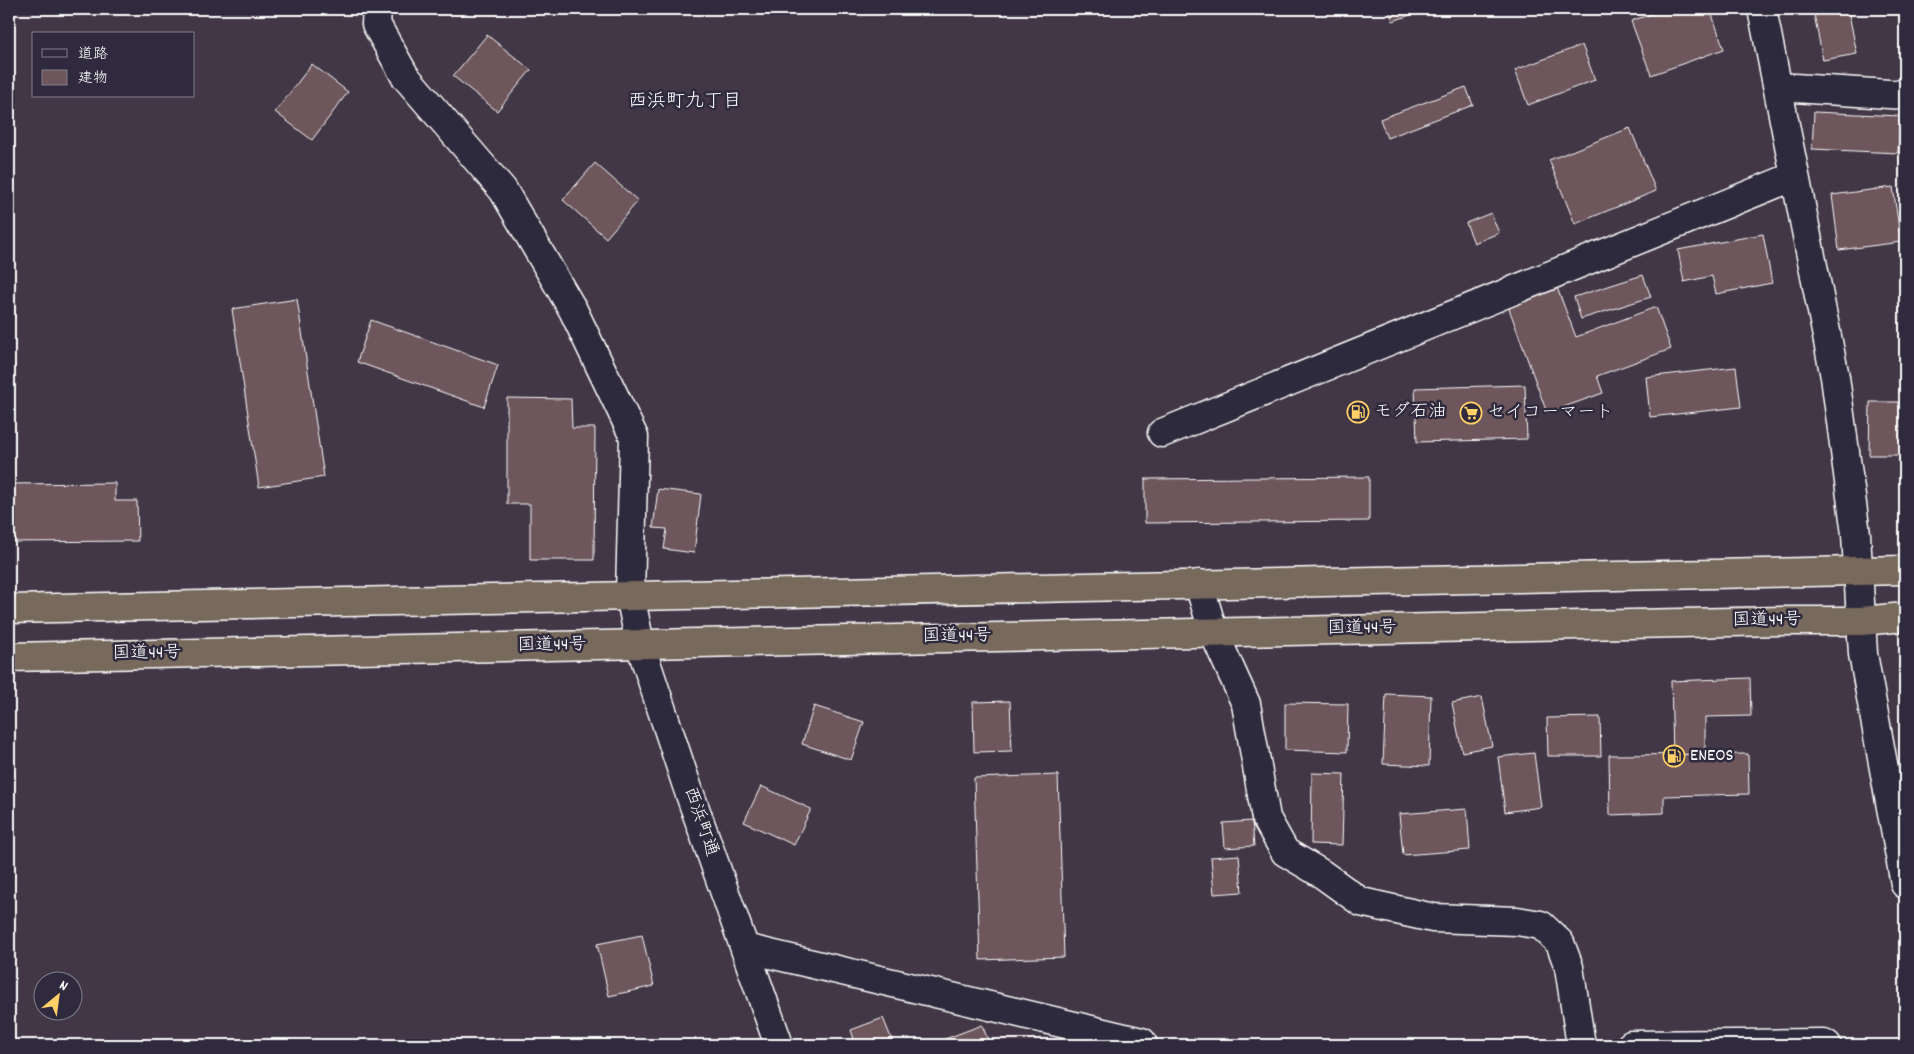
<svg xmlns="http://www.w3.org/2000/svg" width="1914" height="1054" viewBox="0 0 1914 1054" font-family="Dekko,'Klee One',sans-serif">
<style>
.building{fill:#6d565c;stroke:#fff}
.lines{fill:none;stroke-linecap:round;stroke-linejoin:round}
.street-casing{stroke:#fff;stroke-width:31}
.secondary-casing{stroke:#fff;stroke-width:31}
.highway-casing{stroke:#fff;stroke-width:31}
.street{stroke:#2f2a3d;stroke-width:28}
.secondary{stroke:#2f2a3d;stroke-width:28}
.highway{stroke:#77695c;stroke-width:28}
.labels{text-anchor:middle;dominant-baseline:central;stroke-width:5;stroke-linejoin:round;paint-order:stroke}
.poi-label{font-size:18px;fill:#fff;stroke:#2f2a3d;text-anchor:start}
.street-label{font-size:18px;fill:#fff;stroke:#2f2a3d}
.neighbourhood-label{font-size:19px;fill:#fff;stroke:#2f2a3d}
</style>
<rect width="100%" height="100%" fill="#423746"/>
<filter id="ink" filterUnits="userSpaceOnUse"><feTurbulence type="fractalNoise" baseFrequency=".02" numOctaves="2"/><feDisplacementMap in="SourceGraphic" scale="10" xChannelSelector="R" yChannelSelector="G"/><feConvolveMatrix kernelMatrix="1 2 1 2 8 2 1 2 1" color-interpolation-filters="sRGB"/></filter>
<g filter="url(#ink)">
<path class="building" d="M 1186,9 L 1201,9 L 1190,15 Z
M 1389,9 L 1427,9 L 1393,21 Z
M 1666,9 L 1710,9 L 1724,49 L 1651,75 L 1631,21 Z
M 1843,9 L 1848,9 L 1857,54 L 1823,60 L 1814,14 Z
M 487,35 L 531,70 L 497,111 L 453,76 Z
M 1582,45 L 1595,80 L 1528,105 L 1515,70 Z
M 312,64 L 348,92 L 312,140 L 275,112 Z
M 1466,87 L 1473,105 L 1387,138 L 1380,119 Z
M 1814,112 L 1900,116 L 1898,153 L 1812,149 Z
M 1630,128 L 1656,191 L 1575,224 L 1549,160 Z
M 595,163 L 638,201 L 606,238 L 563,200 Z
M 1893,187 L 1901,242 L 1839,250 L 1832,195 Z
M 1491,213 L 1499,233 L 1474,243 L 1466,223 Z
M 1763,234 L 1772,283 L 1716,294 L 1712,276 L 1684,282 L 1678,250 Z
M 1643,275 L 1651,297 L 1581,319 L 1574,297 Z
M 1556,285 L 1576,337 L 1656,307 L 1671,349 L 1597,376 L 1603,393 L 1547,413 L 1507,303 Z
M 297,299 L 324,477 L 259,487 L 232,309 Z
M 371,320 L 498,365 L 484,407 L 357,362 Z
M 1736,367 L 1741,407 L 1650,417 L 1646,377 Z
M 1525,385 L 1527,439 L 1417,442 L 1415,388 Z
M 507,398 L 571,399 L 572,428 L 595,428 L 594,560 L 530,560 L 530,504 L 507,504 Z
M 1870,402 L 1905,402 L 1905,455 L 1869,455 Z
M 1369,477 L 1369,521 L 1145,523 L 1145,479 Z
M 115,483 L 115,501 L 137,501 L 138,541 L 9,542 L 9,484 Z
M 658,489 L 701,494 L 694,553 L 664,549 L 667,529 L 653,528 Z
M 1750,678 L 1751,716 L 1705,717 L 1705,755 L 1673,754 L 1671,681 Z
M 1386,694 L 1431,696 L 1429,766 L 1383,764 Z
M 1482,697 L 1492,746 L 1462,752 L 1452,703 Z
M 1010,701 L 1012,751 L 974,752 L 973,702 Z
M 1285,703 L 1348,704 L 1347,752 L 1285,750 Z
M 814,706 L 864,722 L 851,760 L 802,744 Z
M 1600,717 L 1601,756 L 1548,756 L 1547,718 Z
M 1534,753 L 1541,807 L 1505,812 L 1498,757 Z
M 1748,754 L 1749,794 L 1664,796 L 1664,813 L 1610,815 L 1609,755 Z
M 1312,773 L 1344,774 L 1342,845 L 1311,844 Z
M 1058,775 L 1064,957 L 980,960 L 974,778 Z
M 761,786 L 811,809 L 794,845 L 744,822 Z
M 1467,809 L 1470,850 L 1403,855 L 1399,814 Z
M 1252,821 L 1254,846 L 1225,848 L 1223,823 Z
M 1239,855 L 1242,892 L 1214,894 L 1211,857 Z
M 642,935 L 654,986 L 609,996 L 597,944 Z
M 883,1018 L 894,1045 L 856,1045 L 851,1030 Z
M 982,1025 L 990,1045 L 948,1045 L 945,1039 Z"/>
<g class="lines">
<g class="street-casing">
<path id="street" d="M 377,9 L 376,24 L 405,76 L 503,190 L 573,310 L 634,437 L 630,595
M 1762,9 L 1835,377 L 1856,534 L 1863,654 L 1905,884
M 1778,87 L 1905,95
M 1162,433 L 1795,176
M 1199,584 L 1213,631 L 1246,704 L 1266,818 L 1285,852 L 1322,874 L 1361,902 L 1433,918 L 1517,921 L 1541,925 L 1560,943 L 1569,967 L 1581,1045
M 745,948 L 1142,1042
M 1631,1045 L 1824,1043 L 1827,1045"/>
</g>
<g class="secondary-casing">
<path id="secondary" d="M 630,595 L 640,644 L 687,786 L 779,1045"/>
</g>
<g class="highway-casing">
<path id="highway" d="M 9,609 L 1905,570
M 9,657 L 1782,621 L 1861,621 L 1905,617"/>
</g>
<use href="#street" class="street"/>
<use href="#secondary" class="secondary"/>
<use href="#highway" class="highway"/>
</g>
</g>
<defs>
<g id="fuel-ring" transform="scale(1.125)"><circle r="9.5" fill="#2f2a3d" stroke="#ffd166" stroke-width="1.5"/><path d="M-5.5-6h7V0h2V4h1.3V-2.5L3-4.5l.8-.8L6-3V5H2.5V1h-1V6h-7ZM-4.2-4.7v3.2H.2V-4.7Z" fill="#ffd166"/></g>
<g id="supermarket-ring" transform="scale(1.125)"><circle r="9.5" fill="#2f2a3d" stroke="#ffd166" stroke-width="1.5"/><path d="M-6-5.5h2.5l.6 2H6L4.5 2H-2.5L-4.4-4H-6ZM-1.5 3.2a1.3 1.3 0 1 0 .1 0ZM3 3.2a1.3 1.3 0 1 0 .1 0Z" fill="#ffd166"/></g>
</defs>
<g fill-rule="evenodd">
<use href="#fuel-ring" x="1358" y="412"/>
<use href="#supermarket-ring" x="1471" y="413"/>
<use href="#fuel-ring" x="1674" y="756"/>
</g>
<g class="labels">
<g class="poi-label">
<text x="1374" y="412">モダ石油</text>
<text x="1487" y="413">セイコーマート</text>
<text x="1690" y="756">ENEOS</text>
</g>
<g class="street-label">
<text transform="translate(1767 621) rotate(-1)">国道44号</text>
<text transform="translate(1362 629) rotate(-1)">国道44号</text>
<text transform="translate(957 637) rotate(-1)">国道44号</text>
<text transform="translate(552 646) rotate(-1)">国道44号</text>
<text transform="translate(147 654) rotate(-1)">国道44号</text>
<text transform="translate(700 822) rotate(71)">西浜町通</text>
</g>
<g class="neighbourhood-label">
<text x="685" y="102">西浜町九丁目</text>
</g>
</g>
<rect width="1914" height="1054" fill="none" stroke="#2f2a3d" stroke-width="30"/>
<rect x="15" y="15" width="1884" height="1024" fill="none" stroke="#fff" stroke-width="2" filter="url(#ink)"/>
<rect x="32" y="32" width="162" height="65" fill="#2f2a3d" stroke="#827f8b"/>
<rect x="42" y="49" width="25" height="8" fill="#2f2a3d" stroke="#827f8b"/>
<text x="78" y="58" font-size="15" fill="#ffffff">道路</text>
<rect x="42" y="70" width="25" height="15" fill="#6d565c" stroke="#827f8b"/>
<text x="78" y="82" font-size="15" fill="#ffffff">建物</text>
<g transform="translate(58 996) rotate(29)"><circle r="24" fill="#2f2a3d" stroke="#827f8b"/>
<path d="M0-4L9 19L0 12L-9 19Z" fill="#ffd166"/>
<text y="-8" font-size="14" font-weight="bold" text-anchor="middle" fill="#ffffff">N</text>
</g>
</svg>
